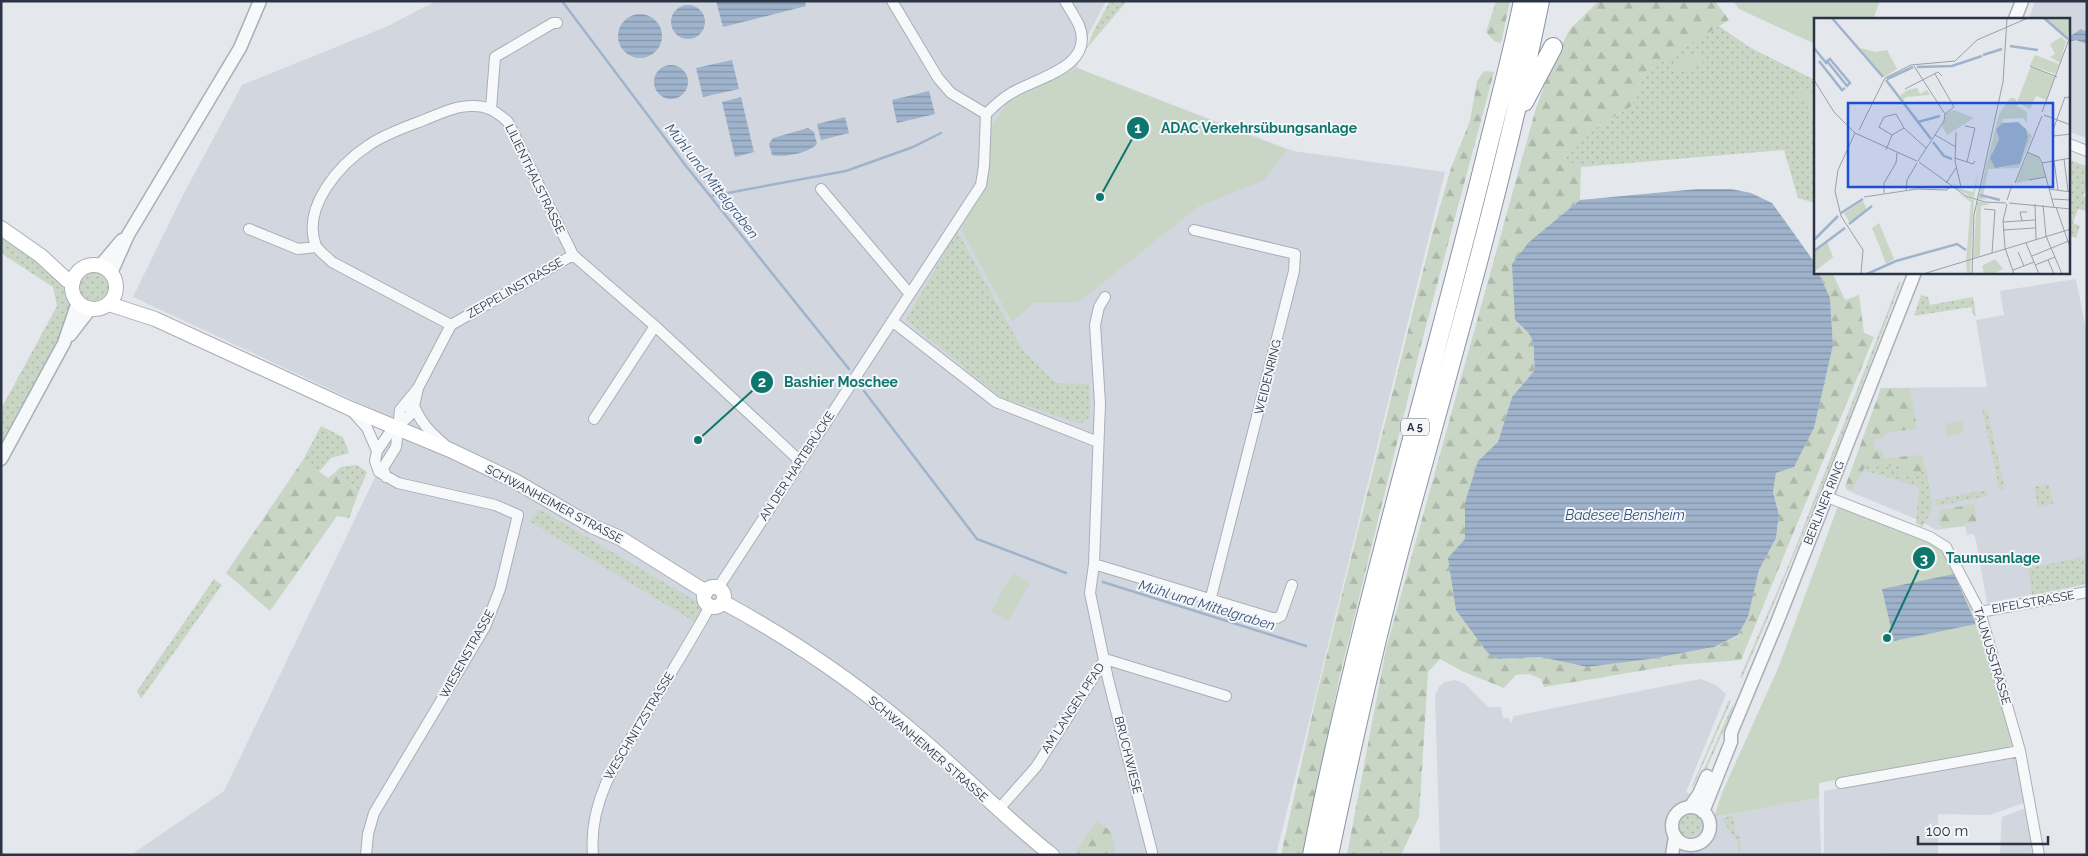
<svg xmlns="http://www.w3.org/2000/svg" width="2088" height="856" viewBox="0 0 2088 856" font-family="Raleway,sans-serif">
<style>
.built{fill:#d2d6de}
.grass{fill:url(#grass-dots)}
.forest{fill:url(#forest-firs)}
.park{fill:#c9d6c5}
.water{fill:url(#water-rules)}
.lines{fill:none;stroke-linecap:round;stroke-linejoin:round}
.stream{stroke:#9fb4cc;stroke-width:2.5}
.minor-casing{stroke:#a9aeb7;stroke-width:12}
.tertiary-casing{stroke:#a9aeb7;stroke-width:15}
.secondary-casing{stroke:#a9aeb7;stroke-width:16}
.motorway-casing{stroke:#8b94a3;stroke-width:20}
.minor{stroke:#f7f8fa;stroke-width:10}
.tertiary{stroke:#f7f8fa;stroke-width:12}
.secondary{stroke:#fff;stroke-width:14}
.motorway{stroke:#fff;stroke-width:18}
.labels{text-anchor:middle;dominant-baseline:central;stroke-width:4;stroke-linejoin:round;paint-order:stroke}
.shield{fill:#f4f6f9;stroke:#676e7b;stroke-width:1}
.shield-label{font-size:11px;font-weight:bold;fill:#2b3445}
.street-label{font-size:12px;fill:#2b3445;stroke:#f4f6f9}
.water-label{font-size:14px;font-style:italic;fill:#34527a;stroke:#f4f6f9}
.inset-river{fill:none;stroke:#9fb4cc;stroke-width:2.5}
.inset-road{fill:none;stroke:#9a9fa9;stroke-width:1}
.view{fill:#1d4ed8;fill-opacity:0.15;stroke:#1d4ed8;stroke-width:2.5}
.inset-edge{fill:none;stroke:#2b3445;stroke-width:2.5}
.leader{fill:none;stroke:#0f766e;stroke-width:2}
.callout-dot{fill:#0f766e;stroke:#f4f6f9;stroke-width:2}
.mark-label{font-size:15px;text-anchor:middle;font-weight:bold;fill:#fff}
.callout-label{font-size:14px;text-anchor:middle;font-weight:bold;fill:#0f766e;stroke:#f4f6f9;stroke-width:4;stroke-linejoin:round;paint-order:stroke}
</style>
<defs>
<pattern id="grass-dots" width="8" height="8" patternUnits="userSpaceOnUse" patternTransform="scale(1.25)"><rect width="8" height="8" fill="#c9d6c5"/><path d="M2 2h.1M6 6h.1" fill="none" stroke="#adb8ab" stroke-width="1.8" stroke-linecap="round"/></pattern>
<pattern id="forest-firs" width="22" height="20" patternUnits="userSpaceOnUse" patternTransform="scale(1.25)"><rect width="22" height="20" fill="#c9d6c5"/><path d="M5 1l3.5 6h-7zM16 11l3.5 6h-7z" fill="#adb8ab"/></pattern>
<pattern id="water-rules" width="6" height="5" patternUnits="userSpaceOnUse" patternTransform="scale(1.25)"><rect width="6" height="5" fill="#9fb4cc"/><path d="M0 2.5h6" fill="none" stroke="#8293a7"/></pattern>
</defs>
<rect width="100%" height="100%" fill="#e4e7ec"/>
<path class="built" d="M 436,1 L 1106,1 L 1081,49 L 1077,68 L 1293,151 L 1445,172 L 1276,855 L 131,855 L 224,791 L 379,469 L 383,414 L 133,297 L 183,195 L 242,85 L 388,26 Z
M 2035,1 L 2087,1 L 2087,138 L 2069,132 L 2069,19 L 2029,19 Z
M 2076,279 L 2087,335 L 2087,584 L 1987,603 L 1976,540 L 1974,534 L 1967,535 L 1965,526 L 1936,530 L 1921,521 L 1846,490 L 1881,388 L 1987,387 L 1976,320 L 2004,315 L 2000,291 Z
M 1701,679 L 1717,686 L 1726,694 L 1686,792 L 1703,799 L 1714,817 L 1819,798 L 1821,855 L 1440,855 L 1435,695 L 1439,687 L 1445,682 L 1455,680 L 1465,684 L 1488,707 L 1501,707 L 1503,718 L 1509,718 L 1510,724 L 1514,716 Z
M 2016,757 L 2024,803 L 1989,815 L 1938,814 L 1938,855 L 1882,855 L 1881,853 L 1824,853 L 1824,791 Z
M 2026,808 L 2035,855 L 1998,855 L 2000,852 L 2002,817 Z"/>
<path class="grass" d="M 1110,1 L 1127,1 L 1086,49 L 1095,28 Z
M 1719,26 L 1749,47 L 1815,80 L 1815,203 L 1798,198 L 1784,150 L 1581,167 L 1562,160 L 1591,131 L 1632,106 L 1644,73 Z
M 2069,160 L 2087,166 L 2087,187 L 2083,196 L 2087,198 L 2086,211 L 2078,209 L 2073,223 L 2080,226 L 2076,238 L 2069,236 Z
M 957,231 L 1022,349 L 1056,383 L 1089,384 L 1090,417 L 1081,424 L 1002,398 L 906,320 Z
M 1,235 C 18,247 53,266 65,282 C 71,290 72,303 72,312 L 1,448 L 1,409 L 57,306 L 53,287 L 1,253 Z
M78 286a16 16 0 1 1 32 0a16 16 0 1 1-32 0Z
M 1899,282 L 1901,282 C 1851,415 1799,548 1742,678 L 1740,677 L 1789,564 Z
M 1921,295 L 1928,297 L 1930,305 L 1973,297 L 1976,316 L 1974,316 L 1971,307 L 1914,316 Z
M 1987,409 L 2005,490 L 2001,490 L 1999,487 L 1982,410 Z
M 321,426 L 343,437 L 349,453 L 331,458 L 319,472 L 303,460 Z
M 1868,462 L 1881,468 L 1900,464 L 1902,476 L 1926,471 C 1930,495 1938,506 1922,527 L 1916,523 L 1919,487 L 1863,470 Z
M 357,465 L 367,472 L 359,491 L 334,473 L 341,467 Z
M 2049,484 L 2053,504 L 2038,507 L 2034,487 Z
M 1986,490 L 1988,496 L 1937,506 L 1934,500 Z
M 539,509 L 699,603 L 701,610 L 696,623 L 529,521 Z
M 2087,556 L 2087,584 L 2032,595 L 2028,568 Z
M 214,579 L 222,585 L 141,699 L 137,691 Z
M 1729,700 L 1731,701 L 1693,787 L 1692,786 Z
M 1733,704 L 1732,711 L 1698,788 L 1696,787 Z
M1678 824a12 12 0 1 1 24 0a12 12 0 1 1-24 0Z
M 1733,815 L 1736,835 L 1740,836 L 1741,855 L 1737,855 C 1743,840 1727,831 1722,819 Z"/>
<path class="forest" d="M 1496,1 L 1510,1 L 1501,43 L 1494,41 L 1486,32 Z
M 1599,1 L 1715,1 L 1729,20 L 1644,73 L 1632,106 L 1591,131 L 1563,159 L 1581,167 L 1580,200 L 1529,242 L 1515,320 C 1539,341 1532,341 1535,370 L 1512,397 L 1498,442 L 1478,461 L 1465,502 L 1465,539 L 1499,659 L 1541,657 L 1587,667 L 1650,659 L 1714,647 L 1738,636 L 1748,617 L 1759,570 L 1776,538 L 1779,515 L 1773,492 L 1776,473 L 1794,467 L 1814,428 L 1833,344 L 1830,298 L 1820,274 L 1833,274 L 1845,300 L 1859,295 L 1864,333 L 1874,337 L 1741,660 L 1676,665 L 1544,687 L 1541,679 L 1529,674 L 1516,675 L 1504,688 L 1464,672 L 1440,659 L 1428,672 L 1419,817 L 1401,855 L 1347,855 L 1386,649 L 1536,108 L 1554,60 L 1570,29 Z
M 1484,71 L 1494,72 L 1422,341 L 1340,675 L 1303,855 L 1281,855 L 1316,698 L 1434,227 L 1451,168 L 1470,121 L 1477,81 Z
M 1881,388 L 1910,388 L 1917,429 L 1888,432 L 1883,438 L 1874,440 L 1875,449 L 1881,449 L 1884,458 L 1922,455 L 1926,471 L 1902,476 L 1900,464 L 1881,468 L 1868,462 L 1852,490 L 1845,487 Z
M 303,460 L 328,478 L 334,473 L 359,491 L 349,518 L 337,516 L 270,611 L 226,573 Z
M 1974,504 L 1977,521 L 1965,524 L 1965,526 L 1942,528 L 1938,520 L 1940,510 Z
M 1096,821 L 1111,831 L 1116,855 L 1073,855 Z"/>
<path class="park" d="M 1733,1 L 1880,1 L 1873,19 L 1816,19 L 1815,44 L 1739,9 Z
M 1699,52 L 1703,64 L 1678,73 L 1674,60 Z
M 1077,68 L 1287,150 L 1264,180 L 1199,206 L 1079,302 L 1033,303 L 1012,322 L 961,229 L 984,188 L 991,127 L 1008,102 Z
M 1799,90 L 1805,91 L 1808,96 L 1815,92 L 1814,102 L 1815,115 L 1813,117 L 1804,100 L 1797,98 L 1796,93 Z
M 1962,421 L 1964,432 L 1947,436 L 1945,424 Z
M 1838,506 L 1946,547 L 1973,598 L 2014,748 L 1819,783 L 1819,798 L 1714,817 L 1722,793 L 1779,666 Z
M 1013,573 L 1030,583 L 1008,621 L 991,611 Z"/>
<path class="water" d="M 716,1 L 805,1 L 806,6 L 723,27 Z
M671 22a17 17 0 1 1 34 0a17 17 0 1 1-34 0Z
M618 36a22 22 0 1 1 44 0a22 22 0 1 1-44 0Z
M 2081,29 L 2087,32 L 2087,44 L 2076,40 L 2069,42 L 2069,37 Z
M 732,60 L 739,89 L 703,97 L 696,68 Z
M654 82a17 17 0 1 1 34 0a17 17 0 1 1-34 0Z
M 929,91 L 935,114 L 897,123 L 892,100 Z
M 741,97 L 754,152 L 735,157 L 722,102 Z
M 845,117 L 849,133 L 821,140 L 817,124 Z
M 808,128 L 814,132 L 817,144 C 809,153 783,158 772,155 L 769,144 L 773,138 Z
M 1697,189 L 1731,189 L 1751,193 L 1772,203 L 1815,263 L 1816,272 L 1819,273 L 1830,298 L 1833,345 L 1814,428 L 1794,467 L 1776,473 L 1773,492 L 1779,515 L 1776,538 L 1759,570 L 1748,617 L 1738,635 L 1714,647 L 1650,659 L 1587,667 L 1541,657 L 1498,659 L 1487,652 L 1456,610 L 1448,558 L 1465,539 L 1465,502 L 1478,461 L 1498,442 L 1512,397 L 1535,370 C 1532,341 1539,341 1515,320 L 1512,264 L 1529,242 L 1580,200 Z
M 1954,574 L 1976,624 L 1894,641 L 1882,589 Z"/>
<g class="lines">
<path class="stream" d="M 562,1 L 686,166 L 849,369
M 711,196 L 846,171 L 913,147 L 941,133
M 864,391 L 977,539 L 1066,573
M 1103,582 L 1306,646"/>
<g class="minor-casing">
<path id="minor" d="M 892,1 L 938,78 L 951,93 L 986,114
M 491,109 L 495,57 L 553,23 L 557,23
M 2069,144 L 2087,151
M 821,189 L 909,293
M 249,229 L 298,249 L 316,247
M 1194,230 L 1295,254 L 1294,271 L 1210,601
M 1105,297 L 1099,307 L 1095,325 L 1100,403 L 1094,564 L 1090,593 L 1108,679 L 1152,852
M 892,321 L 996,402 L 1098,442
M 451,325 L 332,262 C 327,257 319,251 316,246 C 301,207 340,164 369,145 C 385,134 406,127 424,120 C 439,114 455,106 471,106 C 487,105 497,112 508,122 L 573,255
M 414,406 C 421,423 430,432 444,444
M 352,411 L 367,428 L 377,451
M 594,419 L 655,326
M 386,477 L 383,468 L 396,447 L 400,410 L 418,388 L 451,325 L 573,255 L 655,326 L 800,461
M 1827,497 L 1930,537 L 1946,547 L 1980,612 L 2020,751 L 2039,855
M 1094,564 L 1272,618 L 1277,618 L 1281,616 L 1292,585
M 718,588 L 981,185 L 984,166 L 986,114 C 993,107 1001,99 1010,94 C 1034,78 1096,68 1079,25 C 1075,17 1070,9 1065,1
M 1980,612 L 2087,592
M 1105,659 L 1226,696
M 1841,783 L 2020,751
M 999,809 L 1036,767 L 1105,659
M 366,855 L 368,834 L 374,813 L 485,627 L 500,589 L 518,515 L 495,505 L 398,483 L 379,472 L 375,461 L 377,451 L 388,435 L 409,416 L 414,406 L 418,388
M 593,855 C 588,798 621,754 650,708 C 670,674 691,641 710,606"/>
</g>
<g class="tertiary-casing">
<path id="tertiary" d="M 2015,19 L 2022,1
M 100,266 L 122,240
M 111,273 L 128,235 L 240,48 L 260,1
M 70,335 L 90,309
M 1,459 L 64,343 L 78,302
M 1690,807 L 1699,794 L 1707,776
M1672 826a19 19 0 1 1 38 0a19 19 0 1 1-38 0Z
M 1703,812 L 1731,742 L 1731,733 L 1778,620 L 1915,272
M 1672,855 L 1675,837"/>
</g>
<g class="secondary-casing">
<path id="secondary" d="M 1,228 L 41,256 L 67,280 L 73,282
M72 287a22 22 0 1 1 44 0a22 22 0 1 1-44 0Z
M 109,304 L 155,319 L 349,408 L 450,450 L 515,481 L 592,526 L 620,538 L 706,592
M704 597a10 10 0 1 1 20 0a10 10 0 1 1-20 0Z
M 723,602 C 795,641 863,688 925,742 C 968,779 1007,820 1052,855"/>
</g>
<g class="motorway-casing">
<path id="motorway" d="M 1524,102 L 1553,47
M 1312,855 C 1359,616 1430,383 1488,147 C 1500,99 1513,50 1523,1
M 1329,855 C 1351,750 1374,645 1402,541 C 1451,361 1503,183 1540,1"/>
</g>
<use href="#minor" class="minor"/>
<use href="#tertiary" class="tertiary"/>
<use href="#secondary" class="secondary"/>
<use href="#motorway" class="motorway"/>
</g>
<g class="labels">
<rect class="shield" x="1401" y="418.5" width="28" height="17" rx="4"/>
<g class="shield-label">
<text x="1415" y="427">A 5</text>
</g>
<g class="street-label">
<text transform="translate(535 179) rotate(64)">LILIENTHALSTRASSE</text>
<text transform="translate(515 288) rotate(-30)">ZEPPELINSTRASSE</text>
<text transform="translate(1268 377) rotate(-76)">WEIDENRING</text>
<text transform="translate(797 466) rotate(-57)">AN DER HARTBRÜCKE</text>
<text transform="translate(1824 503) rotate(-68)">BERLINER RING</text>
<text transform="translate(554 504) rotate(28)">SCHWANHEIMER STRASSE</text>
<text transform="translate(2033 602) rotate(-10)">EIFELSTRASSE</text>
<text transform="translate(467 654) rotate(-61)">WIESENSTRASSE</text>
<text transform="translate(1992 656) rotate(73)">TAUNUSSTRASSE</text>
<text transform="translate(1073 708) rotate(-57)">AM LANGEN PFAD</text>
<text transform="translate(639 726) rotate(-59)">WESCHNITZSTRASSE</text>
<text transform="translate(928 749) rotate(41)">SCHWANHEIMER STRASSE</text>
<text transform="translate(1128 755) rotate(76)">BRUCHWIESE</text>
</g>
<g class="water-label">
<text transform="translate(712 181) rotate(52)">Mühl und Mittelgraben</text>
<text x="1625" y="515">Badesee Bensheim</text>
<text transform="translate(1207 605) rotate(17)">Mühl und Mittelgraben</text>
</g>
</g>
<g transform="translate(1814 18)">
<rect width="256" height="256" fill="#e4e7ec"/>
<path d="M 28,9 L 46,30 L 61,34 L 73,32 L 83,51 L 70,59 ZM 203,88 L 213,94 L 213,105 L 209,100 L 187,101 ZM 65,205 L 73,224 L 65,227 L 58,210 Z" fill="#c9d6c5"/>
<path d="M 103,70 L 106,76 L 113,72 L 116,77 L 92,79 L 89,82 L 86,78 L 93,72 ZM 196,80 L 201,80 L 204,87 L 188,100 L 189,105 L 183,116 L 185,121 L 178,134 L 185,150 L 206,146 L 214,119 L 213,112 L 218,118 L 205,150 L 174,151 L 169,179 L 172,182 L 164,181 L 185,96 ZM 181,92 L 165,151 L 160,180 L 139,169 L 141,166 L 144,170 L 159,174 ZM 144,175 L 160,182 L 156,256 L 153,256 L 152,243 L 157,184 ZM 163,183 L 177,186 L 167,188 L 166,238 L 159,240 Z" fill="#c9d6c5"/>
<path d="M 230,0 L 256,0 L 254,20 L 235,5 ZM 247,19 L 252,23 L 246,45 L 236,39 L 241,36 L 236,26 ZM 221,37 L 245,46 L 241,56 L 216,47 ZM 217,48 L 241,59 L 232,82 L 222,78 L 216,91 L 203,84 ZM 140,92 L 160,100 L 133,117 L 128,108 L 133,95 ZM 214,135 L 224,138 L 232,159 L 202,165 ZM 49,183 L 53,192 L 36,205 L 30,195 ZM 13,224 L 19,239 L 0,254 L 0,234 Z" fill="#c9d6c5"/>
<path d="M 73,224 L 80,241 L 72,246 L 65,227 ZM 181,241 L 189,251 L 179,256 L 170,256 L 168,248 Z" fill="#c9d6c5"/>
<path d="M 204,104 L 212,111 L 214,119 L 206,146 L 181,150 L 176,140 L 185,121 L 182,111 L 189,105 Z" fill="#9fb4cc"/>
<path class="inset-river" d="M 18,0 L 69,59M 230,0 L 254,21M 196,28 L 224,32M 0,30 L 13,46M 169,37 L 188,31M 16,41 L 36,65 L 33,68 L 13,43 ZM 5,43 L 28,72 L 31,70M 103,49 L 138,48 L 168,38M 73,61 L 99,49M 72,62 L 117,121M 104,104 L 126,98M 119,124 L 130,138 L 138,141M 166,177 L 186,182M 27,195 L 49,181M 35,206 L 58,188M 0,222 L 24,198M 0,233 L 31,210M 53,256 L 82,243 L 143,226 L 152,232"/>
<path class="inset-road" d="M 100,48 L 131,96M 216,48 L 243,59M 0,62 L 20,94 L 41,115 L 103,143M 91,71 L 124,54 L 128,58M 257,74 L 254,80 L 251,79 L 239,112 L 240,118 L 257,116M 228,94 L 257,16M 230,97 L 257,107M 151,108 L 161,110 L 153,144M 45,112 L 71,60 L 97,47 L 141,43 L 163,22 L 214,0M 142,114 L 141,143 L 147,169M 41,115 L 24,152 L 21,173 L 27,198 L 49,232 L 47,256M 78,117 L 65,109 L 70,99 L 82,96 L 90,110M 121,117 L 142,129M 72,132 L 78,117 L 90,110 L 112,130M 213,134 L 225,139 L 228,145 L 240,189M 141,140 L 159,146 L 161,143M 250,141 L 254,173M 104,143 L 130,103 L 131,96 L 140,89 L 121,56M 240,143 L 244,172M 105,144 L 152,178 L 171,184 L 192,185M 228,145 L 257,140M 215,162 L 232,159M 132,165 L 142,150M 201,165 L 228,98M 235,171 L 257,174M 92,172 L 93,162 L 103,145M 70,175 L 70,165 L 82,145 L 83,135M 50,179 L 103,171 L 133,172 L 136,168M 238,181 L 257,182M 193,182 L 198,167M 195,185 L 257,191M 193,186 L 189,203 L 191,230 L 200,256M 221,186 L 222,221M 229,187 L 232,218 L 248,256M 242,189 L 257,232M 170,191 L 181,192 L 178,235M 208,203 L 206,194 L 213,194M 189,204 L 221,202M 189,212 L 221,210M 212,225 L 225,256M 204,234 L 210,248M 218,238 L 257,222M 234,242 L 240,256M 221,247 L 241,239M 199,252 L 220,244M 109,256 L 257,211M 158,256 L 160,197 L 189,64 L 193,0"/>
<path class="view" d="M 34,85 L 239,85 L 239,169 L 34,169 Z"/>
<rect width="256" height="256" class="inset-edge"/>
</g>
<path class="leader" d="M1100 197L1138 128M698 440L762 382M1887 638L1924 558"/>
<g class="callout-dot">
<circle cx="1100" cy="197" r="5"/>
<circle cx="698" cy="440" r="5"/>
<circle cx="1887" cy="638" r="5"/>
<circle cx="1138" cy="128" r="12"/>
<circle cx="762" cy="382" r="12"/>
<circle cx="1924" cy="558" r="12"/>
</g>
<g class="mark-label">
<text x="1138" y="133">1</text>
<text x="762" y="387">2</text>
<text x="1924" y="564">3</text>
</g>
<g class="callout-label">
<text x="1259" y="133">ADAC Verkehrsübungsanlage</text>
<text x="841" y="387">Bashier Moschee</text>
<text x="1993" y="563">Taunusanlage</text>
</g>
<rect width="2088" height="856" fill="none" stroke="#2b3445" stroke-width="5"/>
<path d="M1918 836v8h130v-8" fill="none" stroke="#2b3445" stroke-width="2.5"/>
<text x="1926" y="836" font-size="15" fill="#2b3445" stroke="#f4f6f9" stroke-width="4" paint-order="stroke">100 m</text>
</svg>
